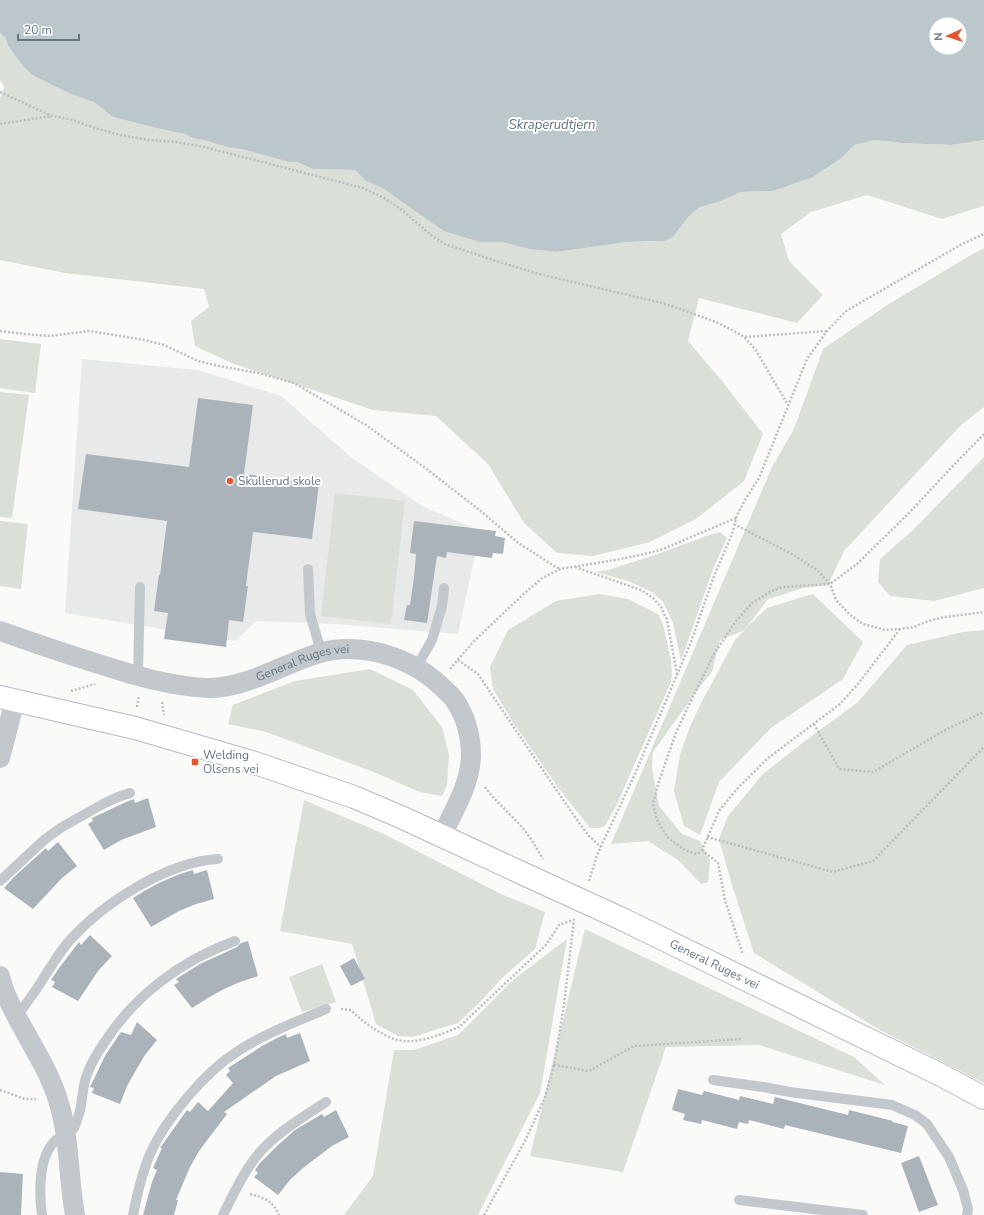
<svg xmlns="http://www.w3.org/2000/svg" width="984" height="1215" viewBox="0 0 984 1215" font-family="'Nunito Sans',sans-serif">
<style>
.built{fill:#e8e9e9}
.green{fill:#dadfd7}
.water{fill:#bbc7cb;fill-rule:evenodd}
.building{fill:#aab3b9}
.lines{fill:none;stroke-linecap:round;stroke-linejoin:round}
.secondary-casing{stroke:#b3babf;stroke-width:24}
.path{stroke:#bbbfc2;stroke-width:2.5;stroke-dasharray:2 2;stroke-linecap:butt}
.lane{stroke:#c3c8cc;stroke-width:10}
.street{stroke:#c3c8cc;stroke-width:20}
.secondary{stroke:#fff;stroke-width:22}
.secondary-bridge-casing{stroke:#b3babf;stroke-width:24;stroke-linecap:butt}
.secondary-bridge{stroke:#fff;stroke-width:22}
.poi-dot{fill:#e4572e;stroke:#fff;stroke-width:1.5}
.labels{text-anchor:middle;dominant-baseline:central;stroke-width:4;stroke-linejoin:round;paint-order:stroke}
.poi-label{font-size:12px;fill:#657683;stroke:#fff;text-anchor:start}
.street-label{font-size:12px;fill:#657683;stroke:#fff}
.water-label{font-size:13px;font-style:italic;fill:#60757c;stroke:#fff}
</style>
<rect width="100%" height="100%" fill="#fafaf8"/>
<path class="built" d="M 82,359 L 198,370 L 281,396 L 351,457 L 422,506 L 480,531 L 458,634 L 336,624 L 256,621 L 235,641 L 65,613 Z"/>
<path class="green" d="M 0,33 L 5,37 L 8,46 L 22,65 L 32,75 L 71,94 L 94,102 L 113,117 L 156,128 L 184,134 L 195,139 L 204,140 L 231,148 L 241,149 L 289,162 L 297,162 L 313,169 L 355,170 L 366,181 L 384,189 L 404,202 L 480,242 L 502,242 L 529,249 L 557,252 L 626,242 L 654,242 L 672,238 L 689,216 L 700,207 L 721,201 L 741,192 L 773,191 L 811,178 L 839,160 L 855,145 L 874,140 L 902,143 L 951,145 L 984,140 L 984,206 L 942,219 L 867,195 L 811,212 L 781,234 L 789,261 L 823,295 L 797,323 L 699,298 L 688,341 L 722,381 L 763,434 L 744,481 L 696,519 L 650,542 L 593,556 L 557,553 L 524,523 L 488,464 L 436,416 L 373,410 L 234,364 L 195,346 L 191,321 L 209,307 L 204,289 L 65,273 L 0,260 L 0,99 L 4,87 L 0,80 Z
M 984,248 L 984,407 L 961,425 L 844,551 L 828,585 L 803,588 L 768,599 L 746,628 L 767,608 L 813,594 L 863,642 L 843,679 L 771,728 L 719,782 L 700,835 L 684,826 L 674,791 L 680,755 L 689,729 L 701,703 L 735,640 L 745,630 L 720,640 L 712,672 L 701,685 L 653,752 L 652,767 L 659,806 L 682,834 L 700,841 L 710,861 L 708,882 L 701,884 L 678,860 L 648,841 L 611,844 L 772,467 L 794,429 L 823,349 L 887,305 L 971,255 Z
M 0,339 L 41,344 L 35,393 L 0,388 Z
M 0,392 L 29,395 L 12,518 L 0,517 Z
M 984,457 L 984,588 L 934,601 L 890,596 L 878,582 L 880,559 L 914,529 Z
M 335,493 L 405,501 L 391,624 L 321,616 Z
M 0,521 L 28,524 L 21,589 L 0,586 Z
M 720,532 L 727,538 L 713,569 L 681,661 L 673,623 L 663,602 L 652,592 L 628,581 L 595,572 L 608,570 L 658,554 L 706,536 Z
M 599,594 L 628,599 L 658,614 L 663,624 L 671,660 L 672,675 L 671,682 L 617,804 L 605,826 L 600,828 L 590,828 L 560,790 L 514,724 L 493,689 L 490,667 L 508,630 L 556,601 Z
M 984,630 L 984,1083 L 880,1030 L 754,953 L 732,885 L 719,839 L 728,816 L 763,774 L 805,741 L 858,702 L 907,645 L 963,632 Z
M 370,669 L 413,690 L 442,727 L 449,755 L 447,785 L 442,796 L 420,792 L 371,771 L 266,732 L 228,724 L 233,705 L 295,681 Z
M 304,800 L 384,834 L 501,894 L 545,912 L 535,949 L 502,978 L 480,1002 L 458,1023 L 412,1037 L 398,1036 L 376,1024 L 352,944 L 280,931 Z
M 585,929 L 854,1057 L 885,1085 L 759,1045 L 666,1047 L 623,1172 L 530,1156 Z
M 567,939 L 540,1093 L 478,1215 L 344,1215 L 373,1176 L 394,1050 L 414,1050 L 458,1035 L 513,980 Z
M 322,964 L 336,1002 L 302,1012 L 289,977 Z"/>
<path class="water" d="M 0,0 L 984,0 L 984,140 L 951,145 L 902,143 L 874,140 L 855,145 L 839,160 L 811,178 L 773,191 L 741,192 L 721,201 L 700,207 L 689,216 L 672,238 L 664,241 L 626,242 L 557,252 L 529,249 L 502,242 L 480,242 L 444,231 L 384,189 L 366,181 L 355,170 L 313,169 L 297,162 L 289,162 L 241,149 L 231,148 L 204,140 L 195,139 L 184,134 L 156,128 L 113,117 L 94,102 L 71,94 L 32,75 L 22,65 L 8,46 L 5,37 L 0,33 ZM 936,24 L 960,24 L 960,48 L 936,48 Z"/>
<path class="building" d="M 198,398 L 253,405 L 244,474 L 319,484 L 312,539 L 253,532 L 246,586 L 248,586 L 243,622 L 229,620 L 226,647 L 164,639 L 168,613 L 154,611 L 159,575 L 160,575 L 167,521 L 78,509 L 86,454 L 189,467 Z
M 414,521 L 496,531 L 495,536 L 505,538 L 503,554 L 493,553 L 492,558 L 447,552 L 446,558 L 437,556 L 427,623 L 404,620 L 407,605 L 410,605 L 414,578 L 416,554 L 410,553 Z
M 148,798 L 156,827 L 121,840 L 104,850 L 88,824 L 93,821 L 92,818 L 126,802 L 134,799 L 135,803 Z
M 58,842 L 77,866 L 62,878 L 33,909 L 4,888 L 14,877 L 46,848 L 48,851 Z
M 193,870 L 194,874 L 207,870 L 214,899 L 196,904 L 179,911 L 151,927 L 133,898 L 146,890 L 161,882 L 180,874 Z
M 90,935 L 112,956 L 98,971 L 78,1001 L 52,987 L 55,982 L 51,980 L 59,968 L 79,942 L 81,945 Z
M 248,941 L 258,976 L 240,982 L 224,989 L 208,998 L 192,1008 L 174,985 L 179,982 L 176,979 L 200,964 L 237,947 L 241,943 Z
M 354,958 L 365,979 L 351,986 L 340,966 Z
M 137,1022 L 157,1040 L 145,1055 L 136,1070 L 127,1086 L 120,1104 L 92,1093 L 94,1088 L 90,1087 L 91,1085 L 106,1054 L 121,1032 L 131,1035 Z
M 300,1033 L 310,1061 L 276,1076 L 224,1112 L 227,1114 L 199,1151 L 190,1167 L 176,1200 L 178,1200 L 174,1215 L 143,1215 L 152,1182 L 157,1170 L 153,1168 L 162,1148 L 160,1148 L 187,1110 L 190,1112 L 198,1102 L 208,1111 L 233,1083 L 226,1075 L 230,1071 L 228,1068 L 262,1046 L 277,1038 L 286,1034 L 287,1038 Z
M 678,1089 L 702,1095 L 704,1091 L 739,1100 L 740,1096 L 773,1104 L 775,1097 L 848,1115 L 849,1110 L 893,1121 L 892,1122 L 908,1126 L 901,1153 L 785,1125 L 784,1129 L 749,1120 L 748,1124 L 739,1122 L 737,1129 L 702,1120 L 701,1124 L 683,1120 L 685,1114 L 672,1110 Z
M 336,1110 L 349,1137 L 332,1146 L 303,1168 L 290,1180 L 278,1195 L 254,1177 L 258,1173 L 255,1170 L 260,1163 L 277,1146 L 295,1130 L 322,1114 L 324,1117 Z
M 919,1156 L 938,1205 L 919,1212 L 901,1163 Z
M 0,1172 L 23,1174 L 21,1215 L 0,1215 Z"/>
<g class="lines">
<g class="secondary-casing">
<g id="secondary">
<path d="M 0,697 L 135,728 L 255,763 L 354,797 L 401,817 L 526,875"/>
<path id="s2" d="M 622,919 L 941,1075 L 984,1098"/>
</g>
</g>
<path class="path" d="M 0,92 L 52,116 L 69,119 L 95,128 L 120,135 L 149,140 L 176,142 L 204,147 L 363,188 L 384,198 L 402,210 L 432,236 L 445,244 L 499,262 L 539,274 L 666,304 L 716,322 L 732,330 L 744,337 L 755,349 L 788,405
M 0,124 L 51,116
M 0,331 L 23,334 L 50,336 L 89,331 L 145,340 L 164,345 L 198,361 L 219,366 L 258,373 L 294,383 L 366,425 L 424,467 L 482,512 L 517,542 L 554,566 L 560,569
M 745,337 L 827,331
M 734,524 L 792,554 L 817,570 L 830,584 L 836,600 L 849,614 L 863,624 L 885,630 L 900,629 L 914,627 L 928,621 L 944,617 L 984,612
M 575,567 L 641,590 L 653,598 L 661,607 L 667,620 L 677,674
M 900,629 L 858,684 L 840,704 L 767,759 L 736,790 L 719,811 L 702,850 L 697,854 L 685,850 L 667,837 L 657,820 L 653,803 L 660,778 L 676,733 L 686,711 L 714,654 L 736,621 L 752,603 L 770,592 L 782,587 L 830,584 L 857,564 L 910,512 L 949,470 L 984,434
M 458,660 L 478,674 L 521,738 L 577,820 L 589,836 L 601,847
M 450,669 L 473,642 L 528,590 L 541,579 L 560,569 C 595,563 629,559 663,549 L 736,518
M 71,691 L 95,684
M 162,702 L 164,715
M 137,707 L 139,696
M 814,724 L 839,769 L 873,772 L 947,729 L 984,712
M 485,787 C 495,801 508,812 520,825 C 529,835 536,847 543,859
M 707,837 L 833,872 L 873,861 L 984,747
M 702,850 L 718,863 L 725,900 L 743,955
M 589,881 L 597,855 L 634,776 L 691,642 L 714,576 L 732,534 L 737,515 L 745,500 L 759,478 L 807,359 L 827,331 L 846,311 L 962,244 L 984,234
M 341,1009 L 351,1010 C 364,1023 373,1029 389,1037 C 392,1038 395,1040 398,1040 C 416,1045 442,1034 459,1027 L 546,945 L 559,925 L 573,920
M 554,1065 L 589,1071 L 634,1046 L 742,1039
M 0,1090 L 25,1099 L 36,1099
M 250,1194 C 265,1198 273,1201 279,1215
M 484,1215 L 526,1139 L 545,1097 L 554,1065 L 564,1005 L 574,919"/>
<path class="lane" d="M 308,569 L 310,614 L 321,651
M 416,668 L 432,640 L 442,606 L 444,588
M 138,676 L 140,587
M 0,881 L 44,840 L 62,827 L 103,804 L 118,797 L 130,793
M 17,1016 C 26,1004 35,992 43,979 C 52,965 60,951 71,939 C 105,902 167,862 218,859
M 713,1080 L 763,1087 L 790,1092 L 892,1105 L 915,1115 L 927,1124 L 949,1157 L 963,1190 L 968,1209 L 967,1215
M 739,1200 L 863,1215
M 42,1215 C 39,1194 38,1156 56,1140 C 62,1136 69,1133 74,1128 C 77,1121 80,1113 81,1105 C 83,1093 83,1083 88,1072 C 92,1061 98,1052 104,1043 C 135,995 182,960 235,941
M 133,1215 C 137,1195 142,1173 150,1154 C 166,1118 205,1072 238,1051 C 266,1033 296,1022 326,1009
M 223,1215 C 233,1195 245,1169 260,1152 C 279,1131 303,1117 326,1102"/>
<g class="street">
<path id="s1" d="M 0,631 C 34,643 68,655 102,665 C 136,676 170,686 207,688 C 232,689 262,676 285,666 C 301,660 316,652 333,650 C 372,645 415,660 443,688 C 446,691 451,695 454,699 C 465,715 471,736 471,756 C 470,785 454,810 442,835"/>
<path d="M 0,758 L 15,700"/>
<path d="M 0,976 C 2,983 4,992 8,999 C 23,1033 47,1064 58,1100 C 70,1137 68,1177 75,1215"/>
</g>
<use href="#secondary" class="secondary"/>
<g class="secondary-bridge-casing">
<path id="secondary-bridge" d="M 526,875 L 622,919"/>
</g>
<use href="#secondary-bridge" class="secondary-bridge"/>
</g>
<g class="poi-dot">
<circle cx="230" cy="481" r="4"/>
<rect x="191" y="758" width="8" height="8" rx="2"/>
</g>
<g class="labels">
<g class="poi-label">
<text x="238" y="481">Skullerud skole</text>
<text x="203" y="755">Welding<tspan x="203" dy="14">Olsens vei</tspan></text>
</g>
<g class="street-label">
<text stroke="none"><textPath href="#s1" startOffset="315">General Ruges vei</textPath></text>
<text stroke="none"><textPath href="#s2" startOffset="103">General Ruges vei</textPath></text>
</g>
<g class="water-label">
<text x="552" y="125">Skraperudtjern</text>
</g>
</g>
<g transform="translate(948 36) rotate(267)"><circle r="19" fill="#ffffff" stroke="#c1c8cd"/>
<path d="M0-3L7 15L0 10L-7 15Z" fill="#e4572e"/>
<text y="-6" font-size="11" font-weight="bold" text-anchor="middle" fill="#657683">N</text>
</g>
<path d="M18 34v6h61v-6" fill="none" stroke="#657683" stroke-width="2"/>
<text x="24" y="34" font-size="12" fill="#657683" stroke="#ffffff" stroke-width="3" paint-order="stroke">20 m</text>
</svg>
